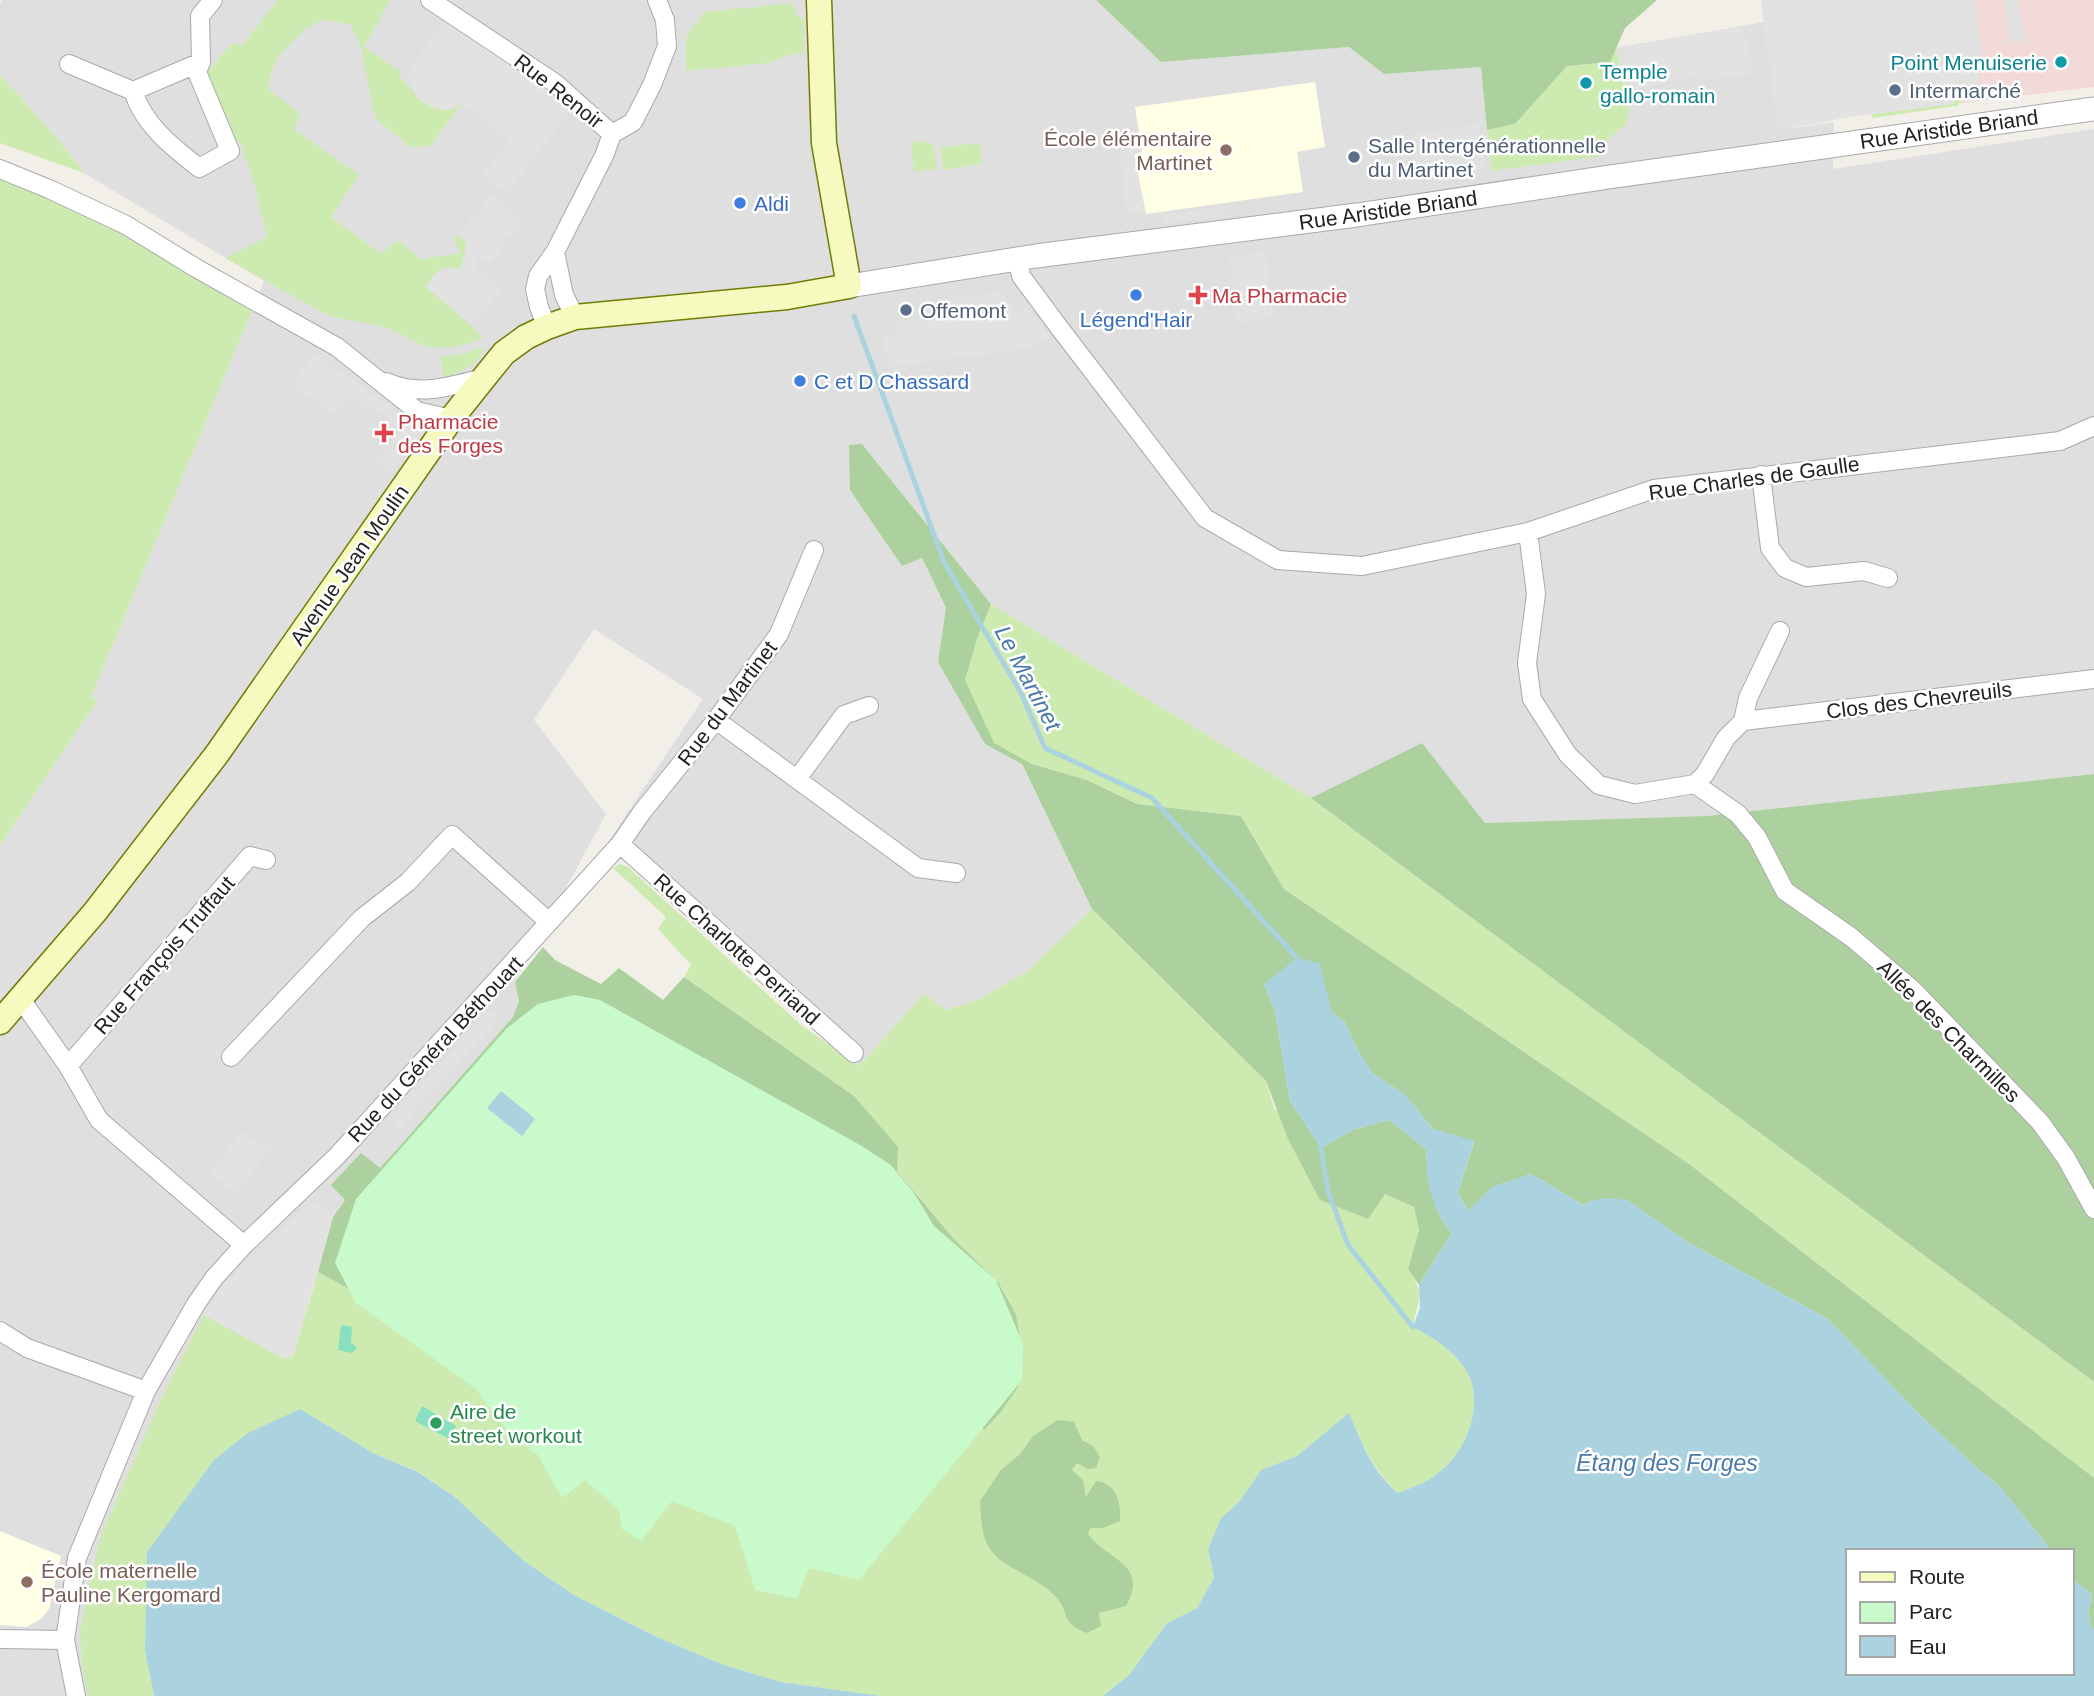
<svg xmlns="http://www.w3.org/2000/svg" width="2094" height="1696" viewBox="0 0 2094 1696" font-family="Arial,sans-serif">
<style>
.residential{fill:#e0dfdf}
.commercial{fill:#f2dad9}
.education{fill:#ffffe5}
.grass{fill:#cdebb0}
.forest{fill:#add19e}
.park{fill:#c8facc}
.pitch{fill:#88e0be}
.parking{fill:#e2e2e2}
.water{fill:#aad3df}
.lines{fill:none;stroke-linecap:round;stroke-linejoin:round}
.stream{stroke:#aad3df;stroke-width:5}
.minor-casing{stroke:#a9a9a9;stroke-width:20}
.tertiary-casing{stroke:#a9a9a9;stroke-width:25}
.secondary-casing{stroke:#707d05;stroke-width:27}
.minor{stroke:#fff;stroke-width:18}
.tertiary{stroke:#fff;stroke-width:23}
.secondary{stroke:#f7fabf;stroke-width:24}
.culture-dot{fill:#0f9aa8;stroke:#fff;stroke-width:2.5}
.service-dot{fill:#5c6f8a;stroke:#fff;stroke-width:2.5}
.education-dot{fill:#8d6e63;stroke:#fff;stroke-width:2.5}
.shop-dot{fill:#3f7fe0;stroke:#fff;stroke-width:2.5}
.health-dot{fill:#e0444e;stroke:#fff;stroke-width:2.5}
.leisure-dot{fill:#2e9e5b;stroke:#fff;stroke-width:2.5}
.labels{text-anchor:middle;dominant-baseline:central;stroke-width:5;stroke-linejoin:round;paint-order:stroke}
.culture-label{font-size:21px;fill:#0d838f;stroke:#fff;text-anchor:end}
.service-label{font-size:21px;fill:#4e5e75;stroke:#fff;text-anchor:start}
.street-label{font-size:21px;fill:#222;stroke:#fff}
.education-label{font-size:21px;fill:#785e54;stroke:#fff;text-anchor:end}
.shop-label{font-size:21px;fill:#366cbe;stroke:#fff;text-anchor:start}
.health-label{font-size:21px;fill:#be3a42;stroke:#fff;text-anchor:start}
.leisure-label{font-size:21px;fill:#27864d;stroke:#fff;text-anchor:start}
.water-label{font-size:23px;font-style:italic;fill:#4a7aab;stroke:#fff}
</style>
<rect width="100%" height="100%" fill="#f2efe9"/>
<path class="residential" d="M 2,0 L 1096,0 L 1161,62 L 1349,47 L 1384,74 L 1481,67 L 1491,171 L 1603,144 L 1626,123 L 1629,111 L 1616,48 L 1764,22 L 1779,130 L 1834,122 L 1833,169 L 2094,129 L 2094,774 L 1706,816 L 1485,823 L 1422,744 L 1311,798 L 991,604 L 863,445 L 849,445 L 921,557 L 1092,909 L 1028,971 L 978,1000 L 946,1010 L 924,994 L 859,1066 L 608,842 L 703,699 L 594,629 L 534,720 L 606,814 L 515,982 L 519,1001 L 513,1017 L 380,1168 L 332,1185 L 345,1199 L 333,1217 L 316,1279 L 82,1668 L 88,1696 L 0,1696 L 0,845 L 98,700 L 91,697 L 264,281 L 84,173 L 63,145 L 0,74 L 0,3 Z"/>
<path class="commercial" d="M 1761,0 L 2094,0 L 2094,87 L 1854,116 L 1779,130 Z"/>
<path class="education" d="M 1315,82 L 1325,147 L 1297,152 L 1303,192 L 1146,214 L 1134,154 L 1142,152 L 1135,107 Z
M 0,1531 L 61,1556 L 49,1609 L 41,1619 L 26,1627 L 0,1625 Z"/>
<path class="grass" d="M 277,0 L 390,0 L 364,47 L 400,71 L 400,78 C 419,94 432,121 462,103 L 430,146 L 410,147 L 375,118 L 361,47 L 350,24 L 321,20 L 305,29 L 278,56 L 271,72 L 268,89 L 300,113 L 294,129 L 359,175 L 331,217 L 381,254 L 397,240 L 421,259 L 462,253 L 456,246 L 454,239 L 457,235 L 467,243 L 461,268 L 442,268 L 425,286 L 484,337 C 470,344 449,350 431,347 C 416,345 401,332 386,328 C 367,322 347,321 327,315 L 225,258 L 267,237 L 255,186 L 240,141 L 234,140 L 216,104 L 207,72 L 232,43 L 243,45 Z
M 793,3 L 795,14 L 804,20 L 803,53 L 787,55 L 770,63 L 686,71 L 686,38 L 704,12 Z
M 1616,48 L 1629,111 L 1627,123 L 1603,144 L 1604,156 L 1491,171 L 1487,130 L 1515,124 L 1567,66 L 1610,62 Z
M 0,74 L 63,145 L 84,173 L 0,143 Z
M 1970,89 L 1957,106 L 1872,118 L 1872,114 L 1952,104 L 1958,90 Z
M 927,141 L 934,146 L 937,169 L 914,172 L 911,142 Z
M 980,143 L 982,163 L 943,170 L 941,147 Z
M 0,176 L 125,231 L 253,308 L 91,697 L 98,700 L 0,845 Z
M 479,348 L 484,349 C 478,365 459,374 443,377 L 441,357 L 468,353 Z
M 991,604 L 1311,798 L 2094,1382 L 2094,1478 L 1689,1164 L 1284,889 L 1241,816 L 1137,804 L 1087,780 L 1032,764 L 993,743 L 965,680 L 978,636 Z
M 620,864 L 628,867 L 800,1024 L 859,1066 L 924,994 L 946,1010 L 978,1000 L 1028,971 L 1092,909 L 1266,1081 L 1274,1108 L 1384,1193 L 1414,1207 L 1419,1230 L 1408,1269 C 1426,1296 1418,1298 1413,1327 C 1433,1338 1455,1351 1467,1372 C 1485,1405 1466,1453 1437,1474 C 1426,1483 1411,1488 1398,1493 C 1371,1467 1364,1447 1349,1414 L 1297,1456 L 1261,1470 L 1239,1502 L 1221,1518 L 1208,1549 L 1214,1578 L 1197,1608 L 1167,1623 L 1129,1675 L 1103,1696 L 880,1696 L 781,1682 L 721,1664 L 655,1636 L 574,1595 L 524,1561 L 455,1497 L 419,1472 L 373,1453 L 300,1409 L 145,1651 L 154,1696 L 88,1696 L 82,1668 L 80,1630 L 100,1538 L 165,1390 L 204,1315 L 283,1358 L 293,1356 L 318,1272 L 379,1305 L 1001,1412 L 1017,1387 L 1021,1344 L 1016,1314 L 998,1282 L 954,1239 L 897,1170 L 854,1096 L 684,977 L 691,965 L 658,929 L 666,917 L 613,868 Z"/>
<path class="forest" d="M 1096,0 L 1657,0 L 1625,28 L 1610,62 L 1567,66 L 1515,124 L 1487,130 L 1481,67 L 1384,74 L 1349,47 L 1161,62 Z
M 862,444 L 991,604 L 978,636 L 965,680 L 994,743 L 1032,764 L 1087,780 L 1137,804 L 1241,816 L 1284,889 L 1689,1164 L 2094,1478 L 2094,1629 L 2090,1627 L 2088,1610 L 2092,1600 L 2090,1592 L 2071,1579 L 2071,1551 L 2052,1551 L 1999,1486 L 1979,1470 L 1919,1414 L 1828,1319 L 1686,1241 L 1627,1200 L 1593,1200 L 1583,1205 L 1531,1174 L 1492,1187 L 1469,1212 L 1458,1193 L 1474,1142 L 1433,1129 L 1404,1094 L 1372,1073 L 1357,1049 L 1345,1022 L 1332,1012 L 1264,984 L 1275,1011 L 1290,1101 L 1321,1148 L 1352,1130 L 1389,1120 L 1426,1149 C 1427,1177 1432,1212 1452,1233 L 1419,1285 L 1408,1269 L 1419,1230 L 1414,1207 L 1385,1194 L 1368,1219 L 1320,1200 L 1288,1139 L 1266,1081 L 1092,909 L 1022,764 L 985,744 L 938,662 L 946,608 L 922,558 L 902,566 L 850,490 L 849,445 Z
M 1422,743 L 1485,823 L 1706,816 L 2094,774 L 2094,1382 L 1311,798 Z
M 543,947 L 555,960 L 601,984 L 619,968 L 663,1000 L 684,977 L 854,1096 L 898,1147 L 897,1171 L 954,1239 L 998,1282 L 1016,1314 L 1021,1344 L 1018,1387 L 1001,1412 L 984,1430 L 967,1416 L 379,1305 L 318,1272 L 333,1217 L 345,1200 L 331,1185 L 361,1153 L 380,1168 L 398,1148 L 513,1017 L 519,1001 L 515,982 Z
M 1058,1420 L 1074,1422 L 1082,1440 L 1094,1447 L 1100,1457 L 1096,1468 L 1088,1469 L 1077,1463 L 1072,1470 L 1083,1480 L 1086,1497 L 1096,1481 C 1117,1483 1121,1503 1120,1521 L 1103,1528 L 1090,1528 L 1088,1534 C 1106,1560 1150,1563 1126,1606 L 1099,1613 L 1101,1626 L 1087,1633 C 1059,1622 1071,1615 1057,1598 C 1041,1578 1003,1569 990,1549 C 981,1536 981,1516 980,1501 L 1001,1470 L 1020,1454 L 1033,1436 Z"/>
<path class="park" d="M 574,995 L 600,1000 L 860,1145 L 891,1165 L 914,1193 L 934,1226 L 996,1280 L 1023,1344 L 1022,1380 L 859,1580 L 809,1568 L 797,1599 L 755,1590 L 735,1526 L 672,1501 L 641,1541 L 622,1529 L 619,1510 L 585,1480 L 562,1498 L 538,1455 L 510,1435 L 476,1389 L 356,1303 L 335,1263 L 356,1199 L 507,1028 L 538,1004 Z"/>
<path class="pitch" d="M 341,1325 L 352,1327 L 351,1342 L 357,1348 L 352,1353 L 338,1350 Z
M 422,1406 L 456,1426 L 449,1439 L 415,1421 Z"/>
<path class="parking" d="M 1761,0 L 1974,0 L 1984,64 L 1978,66 L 1980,88 L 1959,90 L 1953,104 L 1854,116 L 1779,130 Z
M 2004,0 L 2018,0 L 2025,41 L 2010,42 Z
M 443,20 L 457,27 L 546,87 L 572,110 L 506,193 L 482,174 L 509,141 L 462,103 L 451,110 L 442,110 L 429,106 L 417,98 L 409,83 L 408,75 L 412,65 L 440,27 Z
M 1742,27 L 1755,73 L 1698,81 L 1697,77 L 1629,90 L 1622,48 Z
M 1478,124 L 1485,169 L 1417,178 L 1411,134 Z
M 1133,145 L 1145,212 L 1127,213 L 1119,147 Z
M 491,195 L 524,221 L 510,238 L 500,231 L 497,233 L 507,242 L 490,263 L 479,256 L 475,279 L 482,272 L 503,289 L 472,325 L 425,286 L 438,271 L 461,268 L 467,244 L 457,235 L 474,215 L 484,223 L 487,219 L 477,211 Z
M 1222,207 L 1223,216 L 1164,224 L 1163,215 Z
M 1265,251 L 1275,317 L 1238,323 L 1229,258 Z
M 1000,292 L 1016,312 L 1027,306 L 1049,338 L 1026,349 L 889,367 L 882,335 L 898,335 L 893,323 L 923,317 L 921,302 Z
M 314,353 L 422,430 L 392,473 L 374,461 L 389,447 L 395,450 L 400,442 L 396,438 L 401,430 L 388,420 L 388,418 L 367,405 L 364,408 L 349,397 L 335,416 L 292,384 Z
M 489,1010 L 499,1019 L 399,1129 L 391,1118 Z
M 242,1132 L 262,1145 L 277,1141 L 235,1194 L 209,1171 Z
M 312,1201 L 333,1217 L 293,1356 L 283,1358 L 204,1315 L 223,1285 Z"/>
<path class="water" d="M 1297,958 L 1319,963 L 1332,1012 L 1345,1022 L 1357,1049 L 1372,1073 L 1404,1094 L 1433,1129 L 1474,1141 L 1458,1193 L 1468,1211 L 1492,1187 L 1531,1174 L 1583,1205 L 1593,1200 L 1606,1198 L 1627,1200 L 1686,1241 L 1828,1319 L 1919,1414 L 1979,1470 L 1999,1486 L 2052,1551 L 1847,1551 L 1847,1673 L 2071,1673 L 2071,1579 L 2090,1592 L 2092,1600 L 2088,1610 L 2090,1627 L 2094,1629 L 2094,1696 L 1103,1696 L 1129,1675 L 1167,1623 L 1197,1608 L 1214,1578 L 1208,1549 L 1221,1518 L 1239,1502 L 1261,1470 L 1297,1456 L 1349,1413 C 1363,1445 1371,1470 1398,1493 C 1411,1488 1426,1483 1437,1474 C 1466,1453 1485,1405 1467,1372 C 1455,1351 1433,1338 1413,1327 L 1420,1308 L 1419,1285 L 1452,1233 C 1430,1208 1427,1181 1426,1149 L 1389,1120 L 1352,1130 L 1321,1148 L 1290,1101 L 1275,1011 L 1264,984 Z
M 501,1091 L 535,1119 L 522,1136 L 487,1108 Z
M 300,1409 L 373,1453 L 418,1472 L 455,1497 L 524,1561 L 574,1595 L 655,1636 L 721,1664 L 781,1682 L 880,1696 L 154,1696 L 145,1651 L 147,1552 L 214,1460 L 248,1433 Z"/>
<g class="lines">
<path class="stream" d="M 854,316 L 944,562 L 1021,693 L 1045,748 L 1152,798 L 1297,958
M 1321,1148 L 1328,1191 L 1348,1245 L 1413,1327"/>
<g class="minor-casing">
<path id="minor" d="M 430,0 L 555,83 L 612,134 L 604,156 L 555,252 L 538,276 L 535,289 L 539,307 L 547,327
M 69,64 L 133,91 L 201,62 L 200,16 L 213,0
M 133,91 C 144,125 171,146 199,168 L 230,151 L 197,72 L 201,62
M 612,134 L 633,122 L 652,85 L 667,46 L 665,20 L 657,0
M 0,169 L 49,189 L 126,225 L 196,268 L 337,347 L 417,411 L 451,419
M 555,252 L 564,295 L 575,317
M 1018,261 L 1021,276 L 1058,326 L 1205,518 L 1278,560 L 1362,566 L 1528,532 L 1654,489 L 2060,441 L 2094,426
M 386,382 C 420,397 450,386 484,378
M 1761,475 L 1770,548 L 1785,568 L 1806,577 L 1864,571 L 1888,578
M 1528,532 L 1536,594 L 1527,663 L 1532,699 L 1568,755 L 1599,785 L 1635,794 L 1695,784 L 1738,814 L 1757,837 L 1785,891 L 1851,937 L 1912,989 L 2040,1122 L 2066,1158 L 2094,1209
M 716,720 L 918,868 L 956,873
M 1743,721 L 1748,698 L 1780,631
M 797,779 L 844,715 L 869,706
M 1695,784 L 1705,774 L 1726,738 L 1743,721 L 2094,679
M 620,844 L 854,1053
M 20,998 L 68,1066 L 99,1120 L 244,1245
M 231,1057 L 362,918 L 408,882 L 452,835 L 549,922
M 68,1066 L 250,856 L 266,860
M 0,1331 L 27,1348 L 146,1391
M 0,1639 L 65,1640
M 76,1696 L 65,1640 L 77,1558 L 146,1391 L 196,1304 L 214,1278 L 244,1245 L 337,1156 L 620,844 L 642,812 L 716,720 L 779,634 L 814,550"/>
</g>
<g class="tertiary-casing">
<path id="tertiary" d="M 849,286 L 1036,256 L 1357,215 L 1609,177 L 2094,109"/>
</g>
<g class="secondary-casing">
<path id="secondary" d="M 0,1022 L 95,912 L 217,754 L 451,419 L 487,374 L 504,353 L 526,337 L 547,327 L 575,317 L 787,297 L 849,286 L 824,143 L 819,0"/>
</g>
<use href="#minor" class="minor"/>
<use href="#tertiary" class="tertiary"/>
<use href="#secondary" class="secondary"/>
</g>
<g class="culture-dot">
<circle cx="2061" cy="62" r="7"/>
<circle cx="1586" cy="83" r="7"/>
</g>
<g class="service-dot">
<circle cx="1895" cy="90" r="7"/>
<circle cx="1354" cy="157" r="7"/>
<circle cx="906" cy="310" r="7"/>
</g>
<g class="education-dot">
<circle cx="1226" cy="150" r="7"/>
<circle cx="27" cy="1582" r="7"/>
</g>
<g class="shop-dot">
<circle cx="740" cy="203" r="7"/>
<circle cx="1136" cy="295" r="7"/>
<circle cx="800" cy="381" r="7"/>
</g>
<g class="health-dot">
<path d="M1194.5 284.5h7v7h7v7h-7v7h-7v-7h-7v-7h7z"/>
<path d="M380.5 422.5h7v7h7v7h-7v7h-7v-7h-7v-7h7z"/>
</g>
<circle class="leisure-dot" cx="436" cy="1423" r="7"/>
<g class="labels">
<g class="culture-label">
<text x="2047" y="62">Point Menuiserie</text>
<text x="1600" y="71" text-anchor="start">Temple<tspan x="1600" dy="24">gallo-romain</tspan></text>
</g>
<g class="service-label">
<text x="1909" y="90">Intermarché</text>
<text x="1368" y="145">Salle Intergénérationnelle<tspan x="1368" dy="24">du Martinet</tspan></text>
<text x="920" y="310">Offemont</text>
</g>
<g class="street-label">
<text transform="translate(559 91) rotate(38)">Rue Renoir</text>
<text transform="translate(1949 129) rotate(-8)">Rue Aristide Briand</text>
<text transform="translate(1388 210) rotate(-8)">Rue Aristide Briand</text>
<text transform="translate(1754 478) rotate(-8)">Rue Charles de Gaulle</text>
<text transform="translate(349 565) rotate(-55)">Avenue Jean Moulin</text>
<text transform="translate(1919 700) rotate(-7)">Clos des Chevreuils</text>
<text transform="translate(727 703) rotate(-53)">Rue du Martinet</text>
<text transform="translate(737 949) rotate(42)">Rue Charlotte Perriand</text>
<text transform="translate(164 955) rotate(-49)">Rue François Truffaut</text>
<text transform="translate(1949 1031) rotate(45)">Allée des Charmilles</text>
<text transform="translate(435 1049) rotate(-47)">Rue du Général Béthouart</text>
</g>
<g class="education-label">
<text x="1212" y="138">École élémentaire<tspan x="1212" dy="24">Martinet</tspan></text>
<text x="41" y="1570" text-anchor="start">École maternelle<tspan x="41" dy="24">Pauline Kergomard</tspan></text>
</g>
<g class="shop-label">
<text x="754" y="203">Aldi</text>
<text x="1136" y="319" text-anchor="middle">Légend'Hair</text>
<text x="814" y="381">C et D Chassard</text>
</g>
<g class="health-label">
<text x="1212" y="295">Ma Pharmacie</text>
<text x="398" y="421">Pharmacie<tspan x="398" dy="24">des Forges</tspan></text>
</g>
<g class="leisure-label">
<text x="450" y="1411">Aire de<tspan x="450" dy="24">street workout</tspan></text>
</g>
<g class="water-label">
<text transform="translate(1028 678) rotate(62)">Le Martinet</text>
<text x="1667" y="1463">Étang des Forges</text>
</g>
</g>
<rect x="1846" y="1549" width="228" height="126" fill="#ffffff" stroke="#a7a7a7" stroke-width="2"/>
<rect x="1860" y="1572" width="35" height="10" fill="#f7fabf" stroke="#a7a7a7" stroke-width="2"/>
<text x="1909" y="1584" font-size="21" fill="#222222">Route</text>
<rect x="1860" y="1602" width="35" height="21" fill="#c8facc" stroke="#a7a7a7" stroke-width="2"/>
<text x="1909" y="1619" font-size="21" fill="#222222">Parc</text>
<rect x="1860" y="1636" width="35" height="21" fill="#aad3df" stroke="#a7a7a7" stroke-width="2"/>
<text x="1909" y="1654" font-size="21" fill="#222222">Eau</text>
</svg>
